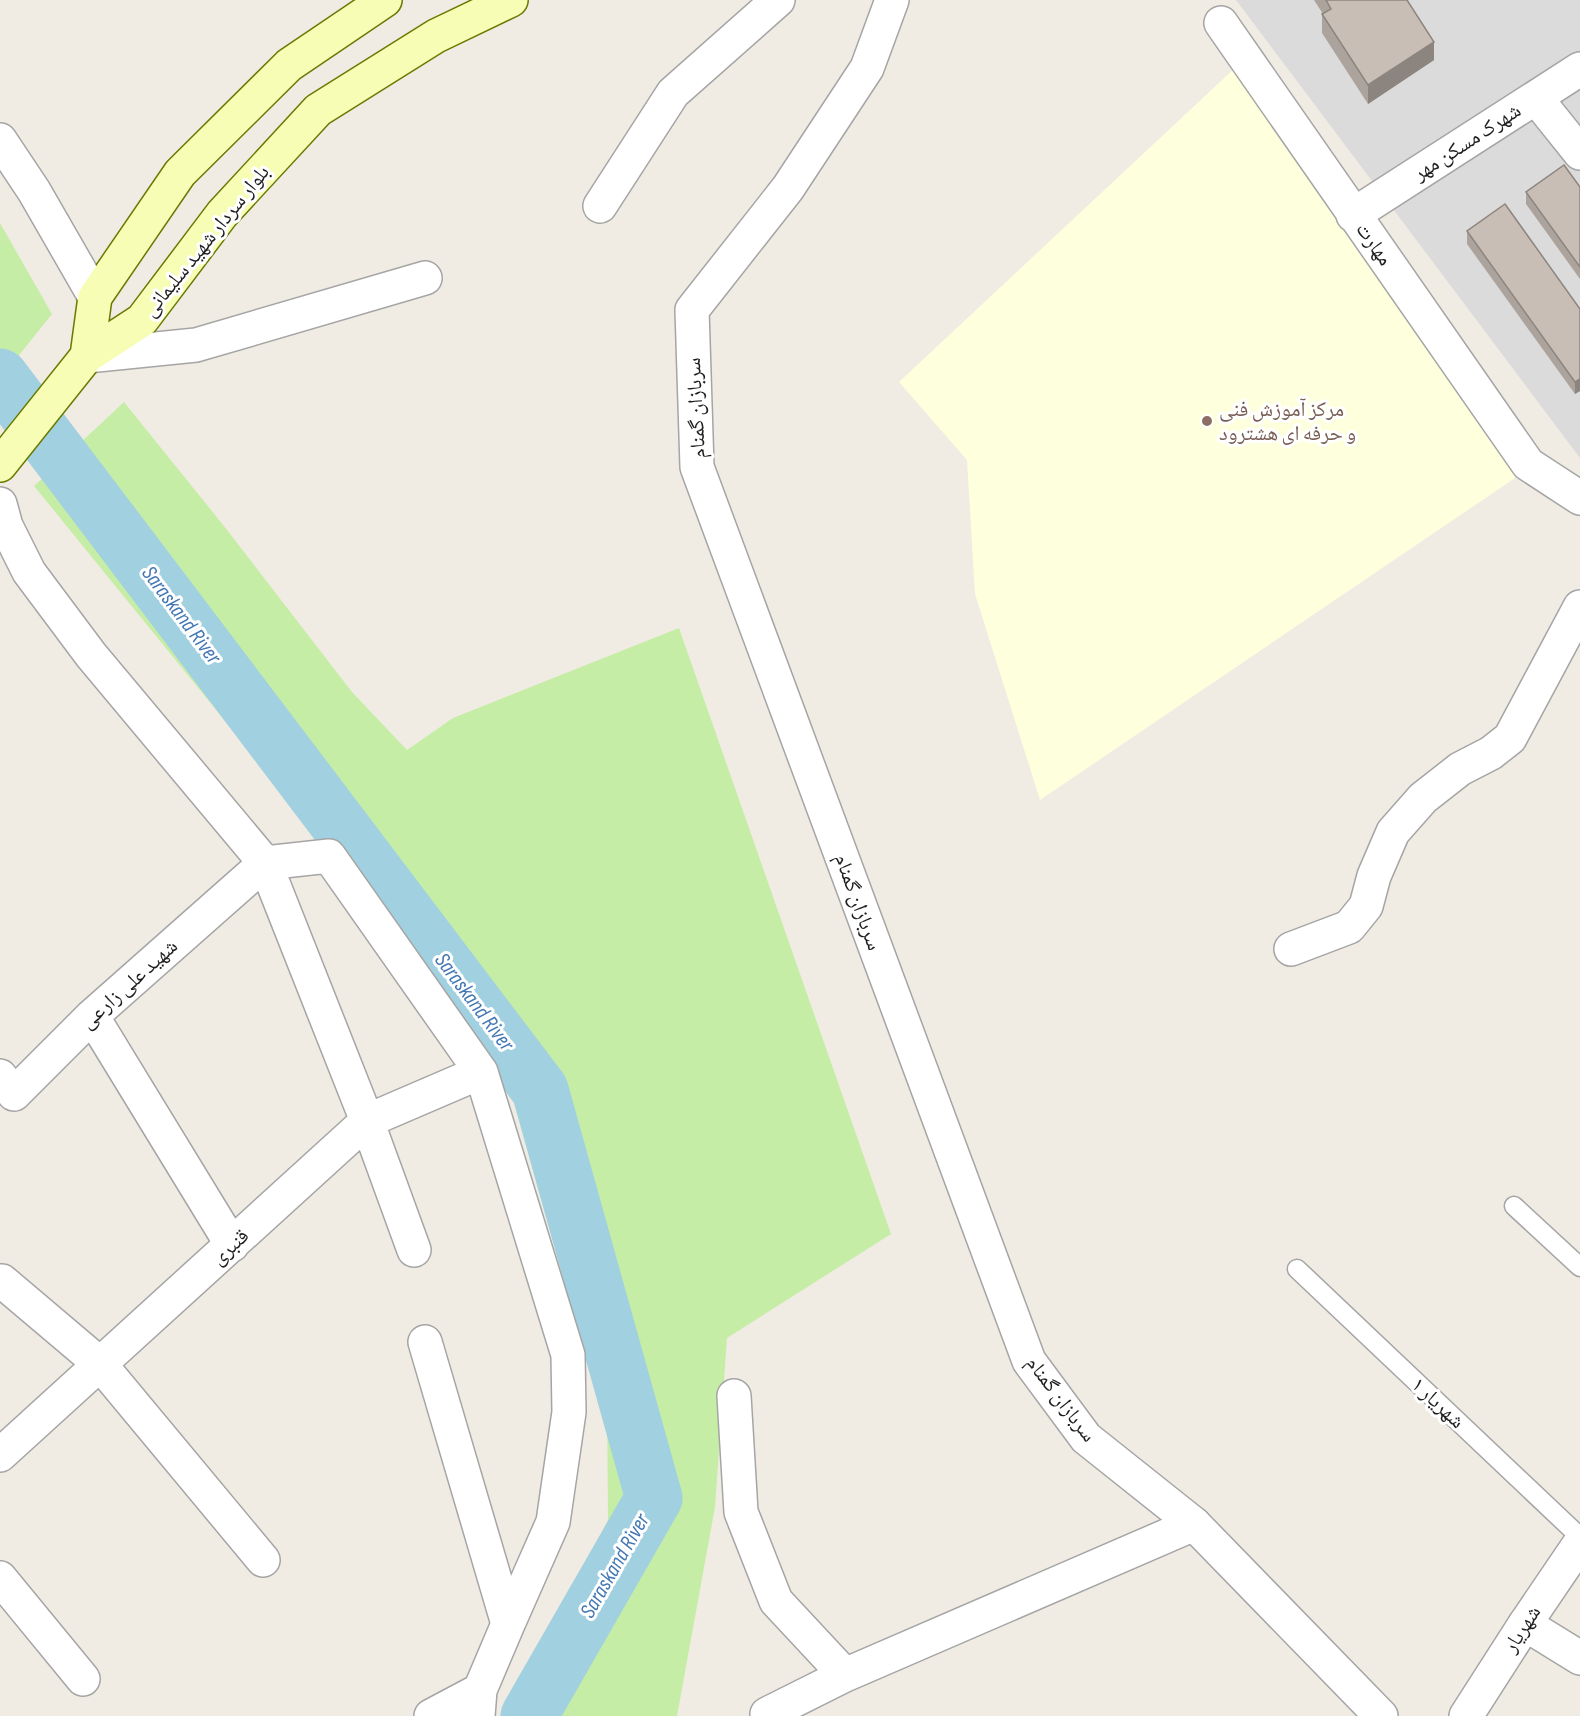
<svg xmlns="http://www.w3.org/2000/svg" width="1580" height="1716" viewBox="0 0 1580 1716" font-family="'Sofia Sans Condensed','Noto Naskh Arabic',sans-serif">
<style>
.residential{fill:#dcdbdb}
.education{fill:#feffdd}
.grass{fill:#c6eda6}
.lines{fill:none;stroke-linecap:round;stroke-linejoin:round}
.river{stroke:#a1d0e0;stroke-width:57}
.service-casing{stroke:#a5a5a5;stroke-width:21}
.minor-casing{stroke:#a5a5a5;stroke-width:36}
.tertiary-casing{stroke:#a5a5a5;stroke-width:36}
.secondary-casing{stroke:#687a00;stroke-width:36}
.service{stroke:#fff;stroke-width:18}
.minor{stroke:#fff;stroke-width:33}
.tertiary{stroke:#fff;stroke-width:33}
.secondary{stroke:#f7fdb4;stroke-width:33}
.wall{fill:#aca39d}
.shaded-wall{fill:#8c857f}
.building{fill:#c8beb6;stroke:#8c857f;stroke-width:1.5}
.education-dot{fill:#8d6e63;stroke:#fff;stroke-width:2}
.labels{text-anchor:middle;dominant-baseline:central;stroke-width:6;stroke-linejoin:round;paint-order:stroke}
.street-label{font-size:21px;fill:#1e1e1e;stroke:#fff}
.education-label{font-size:21px;fill:#785e54;stroke:#fff;text-anchor:start}
.water-label{font-size:22px;font-style:italic;fill:#4478b4;stroke:#fff}
</style>
<rect width="100%" height="100%" fill="#f0ece3"/>
<path class="residential" d="M 1236,0 L 1580,0 L 1580,458 Z"/>
<path class="education" d="M 1236,67 L 1518,476 L 1040,800 L 975,594 L 967,460 L 899,382 Z"/>
<path class="grass" d="M 0,223 L 52,314 L 0,379 Z
M 124,402 L 224,526 L 352,692 L 407,750 L 453,718 L 679,628 L 891,1234 L 727,1338 L 715,1507 L 677,1716 L 511,1716 L 608,1520 L 607,1396 L 525,1090 L 34,486 Z"/>
<g class="lines">
<path class="river" d="M 0,377 L 540,1090 L 654,1498 L 529,1716"/>
<g class="service-casing">
<path id="service" d="M 1514,1206 L 1580,1267
M 1297,1269 L 1580,1537"/>
</g>
<g class="minor-casing">
<path id="minor" d="M 1221,23 L 1528,464 L 1580,498
M 1536,98 L 1580,153
M 0,140 L 34,191 L 95,297
M 600,206 L 673,93 L 778,0
M 87,356 L 196,345 L 425,278
M 0,504 L 6,526 L 29,572 L 91,655 L 265,863 L 367,1121 L 414,1250
M 1291,949 L 1349,927 L 1366,906 L 1374,876 L 1393,832 L 1423,798 L 1460,769 L 1491,753 L 1510,738 L 1580,607
M 92,1016 L 232,1245
M 0,1076 L 14,1094 L 92,1016 L 265,863 L 329,856 L 481,1072 L 568,1355 L 569,1412 L 553,1522 L 508,1624
M 2,1281 L 100,1364 L 263,1560
M 425,1342 L 508,1624 L 480,1690 L 478,1716
M 734,1396 L 741,1512 L 776,1601 L 845,1675
M 0,1455 L 367,1121 L 481,1072
M 0,1578 L 83,1679
M 1525,1624 L 1580,1658
M 767,1714 L 845,1675 L 1194,1524
M 431,1716 L 480,1690"/>
</g>
<g class="tertiary-casing">
<path id="tertiary" d="M 892,0 L 867,68 L 788,188 L 692,310 L 697,467 L 1029,1361 L 1086,1438 L 1194,1524 L 1381,1716
M 1353,215 L 1580,69
M 1466,1716 L 1525,1624 L 1580,1543"/>
</g>
<g class="secondary-casing">
<path id="secondary" d="M 87,356 L 95,297 L 180,173 L 289,65 L 385,0
M 0,465 L 87,356 L 142,320 L 222,214 L 318,110 L 436,36 L 511,0"/>
</g>
<use href="#service" class="service"/>
<use href="#minor" class="minor"/>
<use href="#tertiary" class="tertiary"/>
<use href="#secondary" class="secondary"/>
</g>
<path class="wall" d="M 1314,0 L 1407,0 L 1434,60 L 1368,104 L 1322,33 L 1322,14 L 1323,14 Z
M 1580,187 L 1580,279 L 1526,204 L 1526,192 Z
M 1467,231 L 1580,309 L 1580,391 L 1575,394 L 1467,244 Z"/>
<path class="shaded-wall" d="M 1434,42 L 1434,60 L 1368,104 L 1368,85 Z
M 1580,379 L 1580,391 L 1575,394 L 1575,382 Z"/>
<path class="building" d="M 1326,0 L 1407,0 L 1434,42 L 1368,85 L 1322,14 L 1331,9 Z
M 1564,165 L 1580,187 L 1580,267 L 1526,192 Z
M 1505,204 L 1580,309 L 1580,379 L 1575,382 L 1467,231 Z"/>
<circle class="education-dot" cx="1207" cy="421" r="6"/>
<g class="labels">
<g class="street-label">
<text transform="translate(1467 142) rotate(-33)">شهرک مسکن مهر</text>
<text transform="translate(206 241) rotate(-51)">بلوار سردار شهید سلیمانی</text>
<text transform="translate(1374 244) rotate(55)">مهارت</text>
<text transform="translate(696 408) rotate(-93)">سربازان گمنام</text>
<text transform="translate(858 902) rotate(70)">سربازان گمنام</text>
<text transform="translate(129 984) rotate(-42)">شهيد علی زارعی</text>
<text transform="translate(230 1247) rotate(-42)">قنبری</text>
<text transform="translate(1061 1399) rotate(53)">سربازان گمنام</text>
<text transform="translate(1438 1403) rotate(43)">شهریار ۱</text>
<text transform="translate(1522 1629) rotate(-57)">شهریار</text>
</g>
<g class="education-label">
<text x="1219" y="409">مرکز آموزش فنی<tspan x="1219" dy="24">و حرفه ای هشترود</tspan></text>
</g>
<g class="water-label">
<text transform="translate(181 615) rotate(53)">Saraskand River</text>
<text transform="translate(474 1002) rotate(53)">Saraskand River</text>
<text transform="translate(615 1566) rotate(-60)">Saraskand River</text>
</g>
</g>
</svg>
